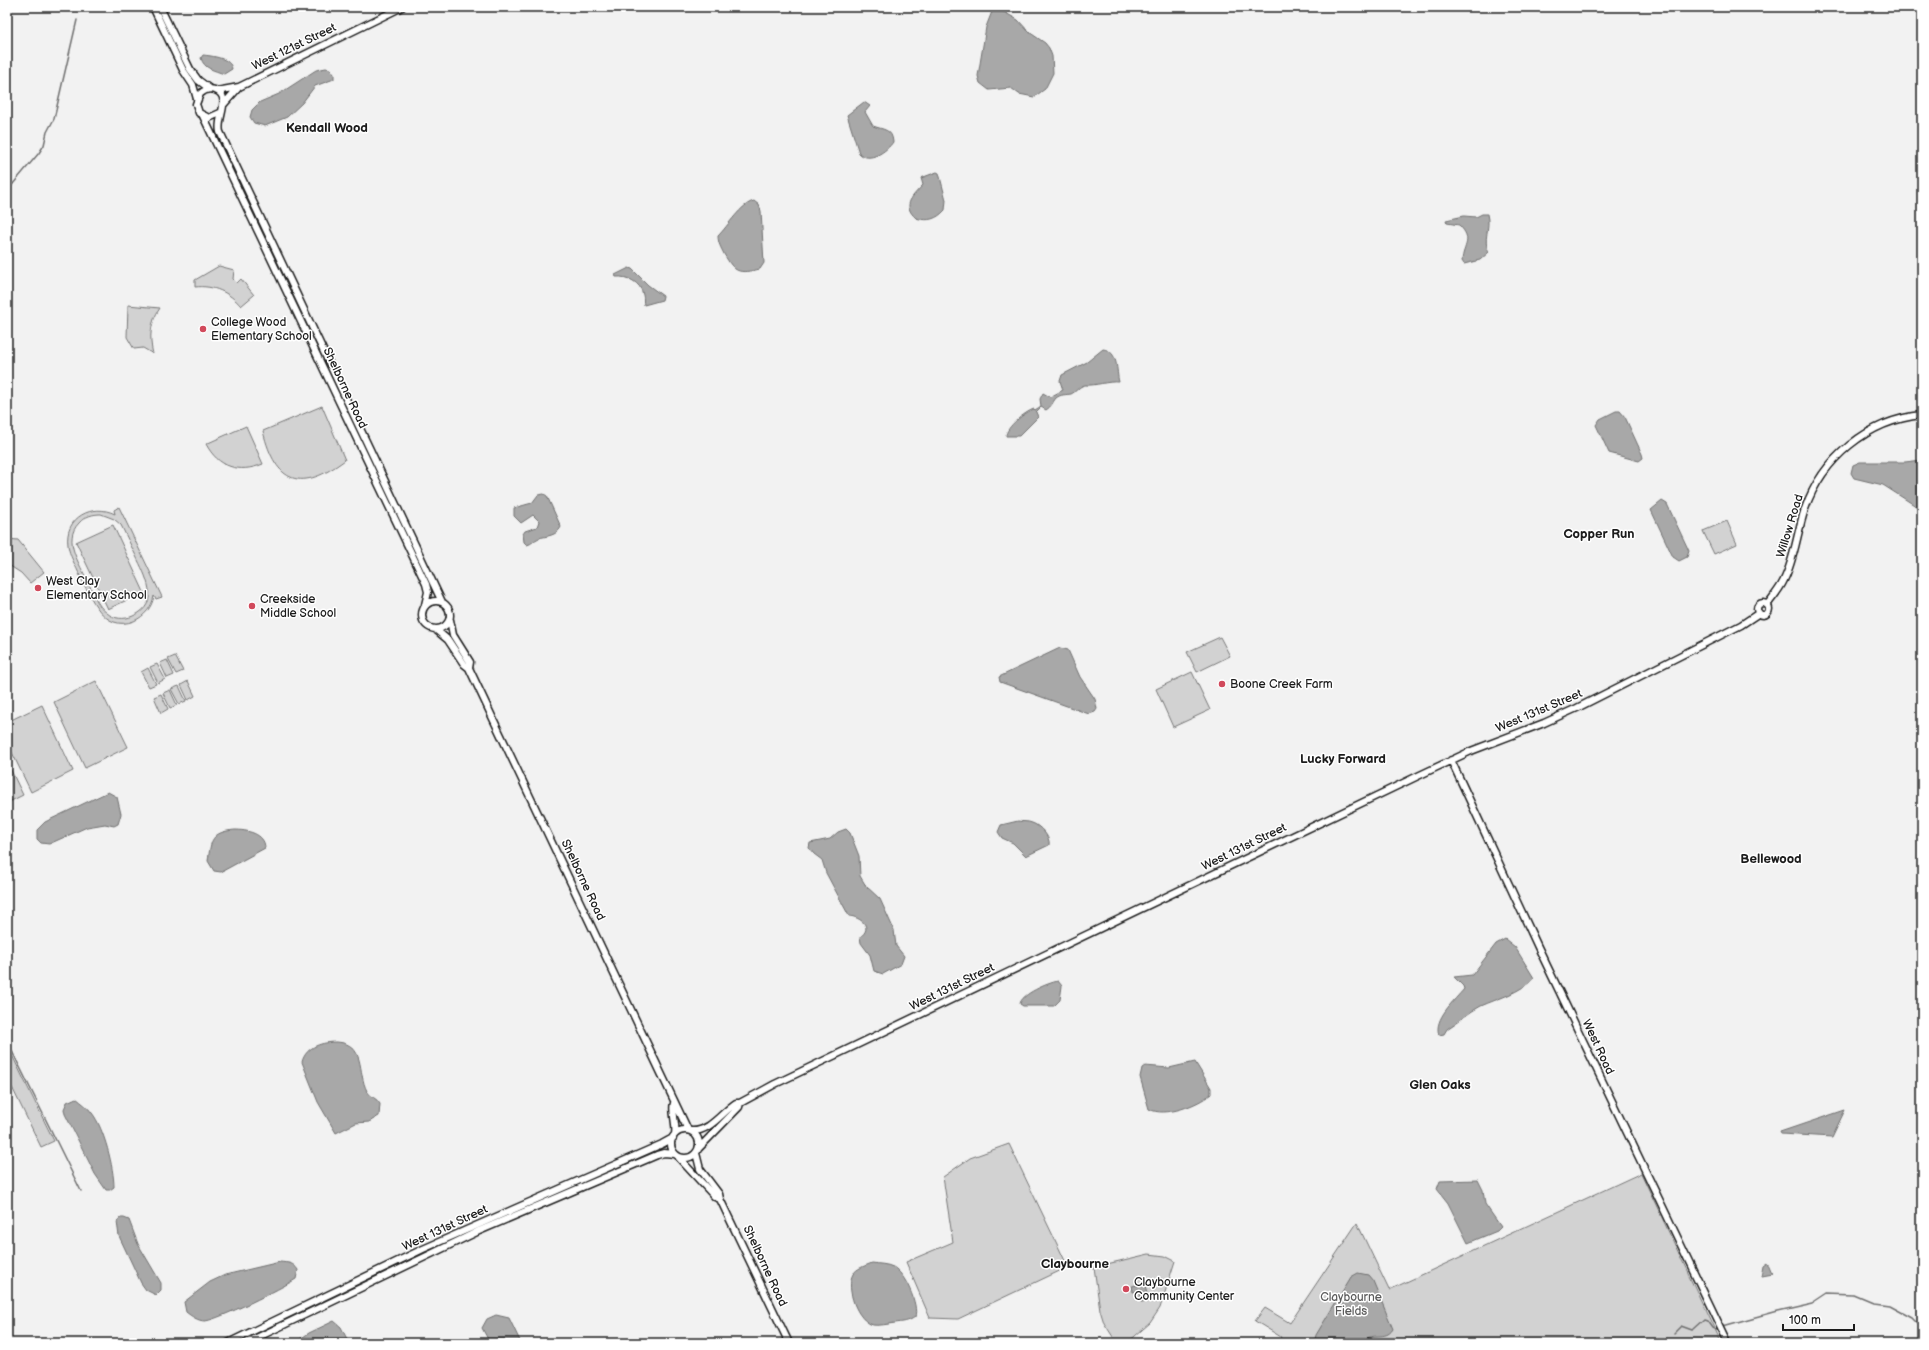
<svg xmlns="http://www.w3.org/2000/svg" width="1929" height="1350" viewBox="0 0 1929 1350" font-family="'Balsamiq Sans',sans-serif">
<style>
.green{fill:#d2d2d2;stroke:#777;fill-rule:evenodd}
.water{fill:#a8a8a8;stroke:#707070}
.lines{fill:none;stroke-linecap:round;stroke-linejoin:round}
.stream{stroke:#707070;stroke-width:1.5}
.minor-casing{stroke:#1c1c1c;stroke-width:9}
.minor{stroke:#fff;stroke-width:6}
.poi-dot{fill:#d1495b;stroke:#fff;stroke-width:1.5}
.labels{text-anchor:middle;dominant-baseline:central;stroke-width:3;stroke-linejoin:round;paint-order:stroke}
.street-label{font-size:12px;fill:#1c1c1c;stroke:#fff}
.poi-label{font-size:12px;fill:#1c1c1c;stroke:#fff;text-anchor:start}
.park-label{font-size:12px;fill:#5c5c5c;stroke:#fff}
.neighbourhood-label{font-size:13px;font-weight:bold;fill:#1c1c1c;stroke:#fff}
</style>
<rect width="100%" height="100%" fill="#f2f2f2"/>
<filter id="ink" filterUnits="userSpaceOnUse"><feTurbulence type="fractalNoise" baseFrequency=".025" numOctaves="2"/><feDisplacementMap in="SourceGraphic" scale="8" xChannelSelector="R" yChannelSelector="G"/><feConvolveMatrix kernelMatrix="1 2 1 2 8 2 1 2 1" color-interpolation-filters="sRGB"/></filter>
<g filter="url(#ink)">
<path class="green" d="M 219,266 L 234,270 L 233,279 L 237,283 L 241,279 L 254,295 L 241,306 C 229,292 213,285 195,287 L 195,280 Z
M 128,305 L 160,308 C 150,322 149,338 153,354 L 143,348 L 134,349 L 127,337 Z
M 322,406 L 345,460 C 301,493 276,484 263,431 Z
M 246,426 L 263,464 C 239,474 218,467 206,444 Z
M 119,507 L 162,597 L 156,599 L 154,596 C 152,607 145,616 134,621 C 103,633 91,597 80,576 C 76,566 69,555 68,545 C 64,517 93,503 115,514 L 114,510 ZM 101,514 L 114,519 L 121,525 C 126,535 131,546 136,556 C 145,575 162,604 133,616 C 124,620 114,619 107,613 C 97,606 93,592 88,582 C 80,564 62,540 79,523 C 85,516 93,514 101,514 Z
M 1727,521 L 1737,544 L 1714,554 L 1703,531 Z
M 113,525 L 144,592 L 108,609 L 76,542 Z
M 7,539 L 18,540 L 44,572 L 30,583 L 21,573 L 7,564 Z
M 1220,637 L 1230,656 L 1197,672 L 1187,652 Z
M 175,656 L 183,671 L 176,674 L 168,659 Z
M 167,660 L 174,675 L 167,678 L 160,663 Z
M 157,664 L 165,679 L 158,683 L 150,667 Z
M 148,668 L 156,684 L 149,687 L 141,672 Z
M 1192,672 L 1210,710 L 1173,727 L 1156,689 Z
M 96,681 L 128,747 L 85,768 L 54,702 Z
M 188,681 L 195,696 L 188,700 L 181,685 Z
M 179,686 L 186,701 L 179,704 L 171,689 Z
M 170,690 L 177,705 L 170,708 L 163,693 Z
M 161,694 L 168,709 L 161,713 L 154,697 Z
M 42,705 L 73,771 L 31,792 L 7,742 L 7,722 Z
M 7,762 L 23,795 L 7,803 Z
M 7,1045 L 54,1141 L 41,1147 L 7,1077 Z
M 1009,1144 L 1068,1267 L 958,1319 L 930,1318 L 906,1262 L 953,1242 L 943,1177 L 970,1158 Z
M 1641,1173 L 1721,1343 L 1278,1343 L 1281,1337 L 1255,1321 L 1265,1308 L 1290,1323 L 1357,1223 L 1389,1290 Z
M 1149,1254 L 1165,1256 L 1175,1261 L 1160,1308 L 1150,1323 L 1127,1343 L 1117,1343 L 1104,1323 L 1100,1310 L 1094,1267 Z"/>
<path class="water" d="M 997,8 L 1018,20 L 1029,32 L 1045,43 L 1049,48 L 1052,56 L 1053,73 L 1045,89 L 1034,97 L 1019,94 L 1011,88 L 989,90 L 980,83 L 978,76 L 986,27 L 993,9 Z
M 203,55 C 212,56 231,58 232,69 L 224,74 C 214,70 204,69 201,58 Z
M 326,68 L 330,69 L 334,74 L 334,79 L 315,86 L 302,103 L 287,117 L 265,126 L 254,123 L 250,117 L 252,110 L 260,102 L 279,94 L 316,70 Z
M 864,102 L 870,106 L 865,112 L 873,126 C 884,130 892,129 893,142 C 887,151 869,164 859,153 L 847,115 Z
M 937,172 L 939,173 L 946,200 L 945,210 C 937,219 928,222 916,218 C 901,205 913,196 923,185 L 921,178 Z
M 754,201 L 759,205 L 761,211 L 764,263 L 760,269 C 738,274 735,273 724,254 C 721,248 718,243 718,236 C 728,226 741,204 754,201 Z
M 1482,214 L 1487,214 C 1491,228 1482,240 1489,252 L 1480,260 L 1464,264 L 1462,261 C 1463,245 1474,240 1459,225 L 1447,223 L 1446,220 L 1464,216 L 1476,217 Z
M 629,268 L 632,269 L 648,285 L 663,296 L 662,300 L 644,305 C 643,302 644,298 643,295 C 641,282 627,276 616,277 L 615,275 Z
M 1103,349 C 1119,351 1116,371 1119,382 C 1107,381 1096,386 1085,385 C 1079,386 1076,392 1071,394 C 1066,395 1061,394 1056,398 C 1052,403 1052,406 1046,410 L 1041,407 L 1036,412 L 1038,417 L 1019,436 L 1006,436 C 1006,427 1025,412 1034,409 L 1035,410 L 1041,406 L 1040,399 L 1043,393 L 1050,397 L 1063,390 L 1060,381 L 1062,375 L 1087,362 Z
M 1616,411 L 1620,411 L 1625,417 L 1642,454 L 1643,458 L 1639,461 L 1609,453 L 1596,425 L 1600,419 Z
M 1922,460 L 1922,510 L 1883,485 L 1854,478 L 1851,473 L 1853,465 L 1860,462 L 1905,462 Z
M 544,494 L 547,496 L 561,527 C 557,536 546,536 539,538 C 534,540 532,544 527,545 L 524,542 L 523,534 L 525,531 L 537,527 L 539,521 L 533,515 L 521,523 L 514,516 L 514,508 L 532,503 L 538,495 Z
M 1662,501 L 1667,504 L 1689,551 L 1687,557 L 1679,561 L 1673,557 L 1651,510 Z
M 1060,648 L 1068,650 L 1080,677 L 1095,699 L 1097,709 L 1095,712 L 1089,714 L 1000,682 L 999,677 Z
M 108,792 L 117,797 L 121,814 L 118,824 L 114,826 L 105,824 L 87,827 L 49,844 L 41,843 L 37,839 L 37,830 L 45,822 Z
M 1018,821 C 1022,822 1028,821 1032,823 C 1039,825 1051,837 1049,845 L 1026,856 L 1013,843 L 1002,838 L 998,832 L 1001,825 Z
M 846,829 L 850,833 L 859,856 L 860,876 L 866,886 L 880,899 L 894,930 L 896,946 L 904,956 L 901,964 L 883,974 L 874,971 L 870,955 L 861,943 L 860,937 C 874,927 860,917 849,916 L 826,873 L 822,860 L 814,854 L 809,848 L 810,843 L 830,839 L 838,832 Z
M 235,830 C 246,830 265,833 265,848 L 221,872 L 214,871 L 208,861 C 211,840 211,832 235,830 Z
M 1505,939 L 1515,947 L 1534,978 C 1520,993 1499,998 1481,1006 C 1469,1012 1458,1022 1447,1029 L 1444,1034 L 1439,1035 C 1433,1019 1455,1000 1464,989 L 1463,986 L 1454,977 L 1472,975 L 1496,944 Z
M 1058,981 L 1062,986 L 1060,1000 L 1054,1006 L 1023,1006 L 1020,1004 C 1021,994 1048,983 1058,981 Z
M 337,1042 C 366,1044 357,1072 367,1091 C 370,1097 377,1098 380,1104 L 379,1116 L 369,1122 L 356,1123 L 336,1133 L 318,1102 L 302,1062 C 306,1046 323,1042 337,1042 Z
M 1195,1062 L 1211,1088 L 1211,1094 C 1198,1105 1165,1118 1149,1109 L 1140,1077 L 1142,1068 L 1145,1066 L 1169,1068 Z
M 76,1098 C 82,1103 88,1107 92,1113 C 104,1128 114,1168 114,1187 L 110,1190 L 106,1190 L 95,1174 L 65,1114 L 64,1109 L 67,1102 Z
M 1845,1110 L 1832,1137 L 1781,1134 L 1780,1132 Z
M 1478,1180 L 1483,1190 L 1485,1204 L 1501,1227 L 1497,1231 L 1468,1243 L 1448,1203 L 1437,1189 L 1440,1181 Z
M 120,1218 L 124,1218 L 129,1220 L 138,1244 L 161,1283 L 161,1290 L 156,1295 L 146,1290 L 141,1283 L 119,1236 L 117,1222 Z
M 280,1262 C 288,1263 293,1262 298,1270 L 296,1279 C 282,1288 218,1320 205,1321 C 198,1321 191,1316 186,1312 L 184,1302 L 210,1282 L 225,1275 Z
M 872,1263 C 879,1264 887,1264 893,1267 C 905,1273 919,1305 915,1317 C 908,1322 903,1322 895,1323 C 888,1324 879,1326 873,1325 C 857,1321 845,1288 853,1274 C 857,1268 865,1266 872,1263 Z
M 1768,1263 L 1773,1275 L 1762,1277 L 1764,1266 Z
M 1358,1273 L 1368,1275 L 1373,1281 L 1393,1329 C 1385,1342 1372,1330 1361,1343 L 1314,1343 L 1316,1335 L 1351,1277 Z
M 1145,1284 L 1148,1301 L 1141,1302 L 1140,1291 L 1133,1292 L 1132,1286 Z
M 496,1315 L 509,1318 L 521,1343 L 490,1343 L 482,1328 L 487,1319 Z
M 334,1321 L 341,1327 L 349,1343 L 294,1343 L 309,1333 Z"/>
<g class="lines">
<path class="stream" d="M 79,11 L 80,7
M 7,191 L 39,153 L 44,145 L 47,132 L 54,119 L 77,20
M 7,1041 L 81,1191
M 1723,1327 L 1777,1312 L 1812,1304 L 1827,1294 L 1854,1295 L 1873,1303 L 1888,1305 L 1912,1318 L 1922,1328
M 1674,1334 L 1682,1326 L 1693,1330 L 1704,1320 L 1707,1321 L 1712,1328 L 1716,1330 L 1719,1329"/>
<g class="minor-casing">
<path id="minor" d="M 153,7 L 183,70 L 193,85 L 197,99
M 160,7 L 190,69 L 198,80 L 210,89
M 217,91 L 239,87 L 402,7
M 224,104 L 239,87
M 220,113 L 209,118 L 199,113 L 196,104 L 200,94 C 204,90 209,88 215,90 C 233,96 216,118 220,132 L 442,602
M 203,116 L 426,584 L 428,592 L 425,605
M422 615a14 14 0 1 1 28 0a14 14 0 1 1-28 0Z
M1757 609a6 6 0 1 1 12 0a6 6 0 1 1-12 0Z
M 1767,605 C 1773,597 1780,589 1784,580 C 1795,558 1797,532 1805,509 C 1822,459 1868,420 1922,415
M 450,620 L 453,635 L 470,662 L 469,668
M 435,629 L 448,640 L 464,664 L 469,668 L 688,1130
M 1451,760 L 1538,947 L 1728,1343
M 674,1103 C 671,1111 677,1124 675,1134
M671 1144a14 14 0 1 1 28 0a14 14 0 1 1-28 0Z
M 691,1131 C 710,1132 721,1113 736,1103 L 740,1103 L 775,1084 L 1420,775 L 1471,751 L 1544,723 L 1577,708 L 1741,625 L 1759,613
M 699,1148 L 739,1107 L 740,1103
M 696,1153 L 700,1169 L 719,1194 L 720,1199 L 789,1343
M 679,1158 L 715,1197 L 720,1199
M 228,1343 L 423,1249 L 662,1144 L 673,1138
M 246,1343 L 479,1231 L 657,1155 L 664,1153 L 675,1154"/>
</g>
<use href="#minor" class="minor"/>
</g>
</g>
<g class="poi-dot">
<circle cx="203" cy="329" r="4"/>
<circle cx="38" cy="588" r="4"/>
<circle cx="252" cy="606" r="4"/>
<circle cx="1222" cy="684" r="4"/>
<circle cx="1126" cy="1289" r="4"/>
</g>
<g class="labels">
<g class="street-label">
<text transform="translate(294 47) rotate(-26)">West 121st Street</text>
<text transform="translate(345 388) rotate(65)">Shelborne Road</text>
<text transform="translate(1790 526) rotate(-73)">Willow Road</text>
<text transform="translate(1539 711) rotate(-23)">West 131st Street</text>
<text transform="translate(1244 847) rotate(-26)">West 131st Street</text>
<text transform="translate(583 880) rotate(65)">Shelborne Road</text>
<text transform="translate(952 987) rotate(-26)">West 131st Street</text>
<text transform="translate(1598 1047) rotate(65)">West Road</text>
<text transform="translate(445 1228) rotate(-25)">West 131st Street</text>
<text transform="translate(765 1266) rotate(65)">Shelborne Road</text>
</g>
<g class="poi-label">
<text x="211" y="322">College Wood<tspan x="211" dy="14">Elementary School</tspan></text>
<text x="46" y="581">West Clay<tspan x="46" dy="14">Elementary School</tspan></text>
<text x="260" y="599">Creekside<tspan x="260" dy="14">Middle School</tspan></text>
<text x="1230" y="684">Boone Creek Farm</text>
<text x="1134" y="1282">Claybourne<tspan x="1134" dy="14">Community Center</tspan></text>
</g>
<g class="park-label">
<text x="1351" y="1297">Claybourne<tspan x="1351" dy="14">Fields</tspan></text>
</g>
<g class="neighbourhood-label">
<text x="327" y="128">Kendall Wood</text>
<text x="1599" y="534">Copper Run</text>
<text x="1343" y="759">Lucky Forward</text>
<text x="1771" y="859">Bellewood</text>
<text x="1440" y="1085">Glen Oaks</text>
<text x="1075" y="1264">Claybourne</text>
</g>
</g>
<rect width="1929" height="1350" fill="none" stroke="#fff" stroke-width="24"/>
<rect x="12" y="12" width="1905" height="1326" fill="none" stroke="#1c1c1c" stroke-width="1.5" filter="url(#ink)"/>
<path d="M1783 1324v6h71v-6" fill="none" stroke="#1c1c1c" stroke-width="2"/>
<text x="1789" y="1324" font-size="12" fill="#1c1c1c" stroke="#ffffff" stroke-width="3" paint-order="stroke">100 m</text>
</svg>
